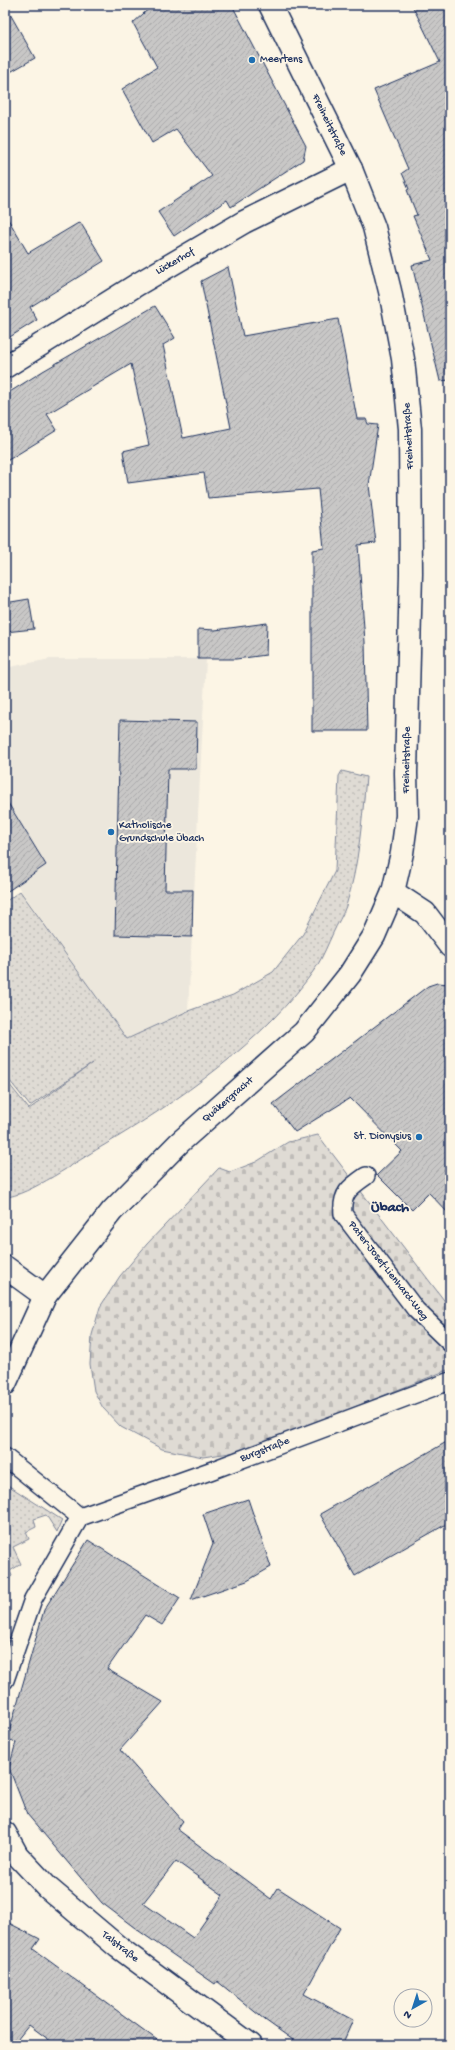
<svg xmlns="http://www.w3.org/2000/svg" width="455" height="2050" viewBox="0 0 455 2050" font-family="'Gochi Hand',sans-serif">
<style>
.built{fill:#ece7dc}
.green{fill:url(#green-dots);stroke:#7d8599}
.cemetery{fill:url(#cemetery-stones);stroke:#7d8599}
.building{fill:url(#building-hatch);stroke:#1b2f5e;fill-rule:evenodd}
.lines{fill:none;stroke-linecap:round;stroke-linejoin:round}
.lane-casing{stroke:#1b2f5e;stroke-width:20}
.street-casing{stroke:#1b2f5e;stroke-width:25}
.secondary-casing{stroke:#1b2f5e;stroke-width:25}
.lane{stroke:#fcf5e5;stroke-width:17}
.street{stroke:#fcf5e5;stroke-width:22}
.secondary{stroke:#fcf5e5;stroke-width:22}
.poi-dot{fill:#1f6fb2;stroke:#fcf5e5;stroke-width:1.5}
.labels{text-anchor:middle;dominant-baseline:central;stroke-width:3.5;stroke-linejoin:round;paint-order:stroke}
.poi-label{font-size:11px;fill:#1b2f5e;stroke:#fcf5e5;text-anchor:start}
.street-label{font-size:11px;fill:#1b2f5e;stroke:#fcf5e5}
.district-label{font-size:15px;font-weight:bold;fill:#1b2f5e;stroke:#fcf5e5}
</style>
<defs>
<pattern id="green-dots" width="8" height="8" patternUnits="userSpaceOnUse"><rect width="8" height="8" fill="#dfdbd4"/><path d="M2 2h.1M6 6h.1" fill="none" stroke="#bfbcb8" stroke-width="1.8" stroke-linecap="round"/></pattern>
<pattern id="cemetery-stones" width="16" height="16" patternUnits="userSpaceOnUse"><rect width="16" height="16" fill="#dfdbd4"/><path d="M2 7V4a2 2 0 0 1 4 0v3zM10 15v-3a2 2 0 0 1 4 0v3z" fill="#bfbcb8"/></pattern>
<pattern id="building-hatch" width="6" height="6" patternUnits="userSpaceOnUse"><rect width="6" height="6" fill="#c8c7c6"/><path d="M-1 1l2-2M0 6l6-6M5 7l2-2" fill="none" stroke="#ababac"/></pattern>
</defs>
<rect width="100%" height="100%" fill="#fcf5e5"/>
<filter id="ink" filterUnits="userSpaceOnUse"><feTurbulence type="fractalNoise" baseFrequency=".025" numOctaves="2"/><feDisplacementMap in="SourceGraphic" scale="8" xChannelSelector="R" yChannelSelector="G"/><feConvolveMatrix kernelMatrix="1 2 1 2 8 2 1 2 1" color-interpolation-filters="sRGB"/></filter>
<g filter="url(#ink)">
<path class="built" d="M 50,659 L 206,659 L 188,1011 L 127,1039 L 17,885 L 46,865 L 5,798 L 5,668 Z"/>
<path class="green" d="M 342,771 L 366,777 C 362,820 359,865 346,906 C 343,915 337,924 333,933 C 328,944 323,956 317,966 C 267,1040 177,1102 101,1147 C 80,1159 27,1197 5,1197 L 5,1079 L 29,1109 L 93,1063 L 30,1106 L 5,1075 L 5,902 L 20,891 L 127,1039 L 188,1011 L 233,995 L 273,972 L 303,934 L 335,871 L 339,776 Z
M 6,1484 L 62,1520 L 57,1532 L 46,1515 L 34,1519 L 36,1527 L 26,1532 L 29,1539 L 13,1547 L 21,1564 L 10,1571 L 12,1576 L 5,1581 Z"/>
<path class="cemetery" d="M 318,1135 L 450,1308 L 450,1369 L 272,1440 L 237,1452 L 203,1457 L 162,1449 L 121,1427 L 103,1408 L 94,1391 L 90,1364 L 92,1335 L 100,1307 L 120,1276 L 147,1244 L 219,1168 L 230,1172 L 256,1162 L 288,1142 Z"/>
<path class="building" d="M 5,5 L 35,58 L 5,75 Z
M 153,5 L 232,5 L 306,146 L 303,160 L 231,207 L 227,200 L 174,236 L 158,212 L 212,176 L 176,129 L 152,143 L 122,89 L 157,67 L 133,23 Z
M 412,5 L 450,5 L 450,380 L 440,381 L 412,265 L 432,260 L 413,216 L 417,215 L 407,190 L 409,189 L 402,173 L 408,169 L 374,90 L 440,62 Z
M 5,214 L 28,253 L 80,222 L 104,261 L 30,307 L 37,320 L 5,340 Z
M 228,267 L 243,336 L 338,319 L 357,419 L 366,419 L 368,424 L 378,425 L 369,485 L 376,543 L 358,545 L 365,642 L 367,731 L 312,731 L 312,550 L 324,548 L 318,489 L 208,498 L 204,473 L 128,483 L 123,451 L 149,445 L 131,364 L 47,414 L 57,430 L 5,462 L 5,395 L 43,371 L 155,306 L 175,338 L 163,345 L 183,438 L 231,428 L 201,281 Z
M 29,599 L 34,629 L 5,632 L 5,603 Z
M 267,623 L 266,655 L 236,659 L 198,659 L 198,629 L 215,630 Z
M 120,720 L 197,722 L 196,769 L 168,769 L 165,890 L 193,890 L 192,937 L 115,935 Z
M 5,798 L 46,865 L 5,893 Z
M 437,983 L 450,984 L 450,1215 L 429,1193 L 412,1210 L 377,1175 L 402,1151 L 350,1098 L 295,1132 L 273,1104 L 428,986 Z
M 450,1440 L 450,1522 L 355,1576 L 320,1514 Z
M 248,1499 L 271,1567 L 247,1581 L 191,1600 L 213,1544 L 203,1514 Z
M 88,1540 L 180,1598 L 162,1625 L 145,1615 L 107,1669 L 163,1702 L 120,1750 L 183,1821 L 177,1829 L 271,1899 L 278,1888 L 340,1928 L 304,1994 L 353,2020 L 342,2045 L 300,2045 L 265,2020 L 217,1981 L 215,1984 L 139,1931 L 102,1903 L 27,1814 L 9,1768 L 16,1742 L 7,1739 L 44,1610 ZM 176,1861 L 223,1895 L 193,1938 L 143,1903 Z
M 5,1921 L 40,1939 L 33,1949 L 164,2045 L 56,2045 L 29,2025 L 13,2045 L 5,2045 Z"/>
<g class="lines">
<g class="lane-casing">
<path id="lane" d="M 366,1176 C 350,1187 341,1193 343,1214 L 416,1310 L 450,1343
M 5,1457 L 80,1517
M 5,1680 L 33,1599 L 80,1517 L 210,1471 L 450,1381"/>
</g>
<g class="street-casing">
<path id="street" d="M 5,367 L 138,284 L 244,222 L 351,169
M 393,892 L 425,913 L 450,946
M 5,1267 L 45,1296"/>
</g>
<g class="secondary-casing">
<path id="secondary" d="M 5,1384 L 45,1296 L 112,1211 L 179,1143 L 304,1032 L 350,974 L 374,936 L 393,892 L 402,853 L 407,816 L 406,773 L 411,573 L 410,429 L 403,359 L 390,291 L 374,227 L 351,169 L 270,5
M 5,1833 L 17,1855 L 48,1888 L 118,1947 L 251,2045"/>
</g>
<use href="#lane" class="lane"/>
<use href="#street" class="street"/>
<use href="#secondary" class="secondary"/>
</g>
</g>
<g class="poi-dot">
<circle cx="252" cy="60" r="4"/>
<circle cx="111" cy="832" r="4"/>
<circle cx="419" cy="1137" r="4"/>
</g>
<g class="labels">
<g class="poi-label">
<text x="260" y="60">Meertens</text>
<text x="119" y="826">Katholische<tspan x="119" dy="13">Grundschule Übach</tspan></text>
<text x="411" y="1137" text-anchor="end">St. Dionysius</text>
</g>
<g class="street-label">
<text transform="translate(329 125) rotate(64)">Freiheitstraße</text>
<text transform="translate(175 262) rotate(-30)">Lückerhof</text>
<text transform="translate(409 436) rotate(-93)">Freiheitstraße</text>
<text transform="translate(407 760) rotate(-89)">Freiheitstraße</text>
<text transform="translate(228 1100) rotate(-41)">Quäkergracht</text>
<text transform="translate(388 1271) rotate(52)">Pater-Josef-Lienhard-Weg</text>
<text transform="translate(265 1450) rotate(-21)">Burgstraße</text>
<text transform="translate(120 1947) rotate(38)">Talstraße</text>
</g>
<g class="district-label">
<text x="390" y="1208">Übach</text>
</g>
</g>
<rect width="455" height="2050" fill="none" stroke="#fcf5e5" stroke-width="20"/>
<rect x="10" y="10" width="435" height="2030" fill="none" stroke="#1b2f5e" stroke-width="1.5" filter="url(#ink)"/>
<g transform="translate(413 2008) rotate(219)"><circle r="19" fill="#fcf5e5" stroke="#a2a6af"/>
<path d="M0-3L7 15L0 10L-7 15Z" fill="#1f6fb2"/>
<text y="-6" font-size="11" font-weight="bold" text-anchor="middle" fill="#1b2f5e">N</text>
</g>
</svg>
